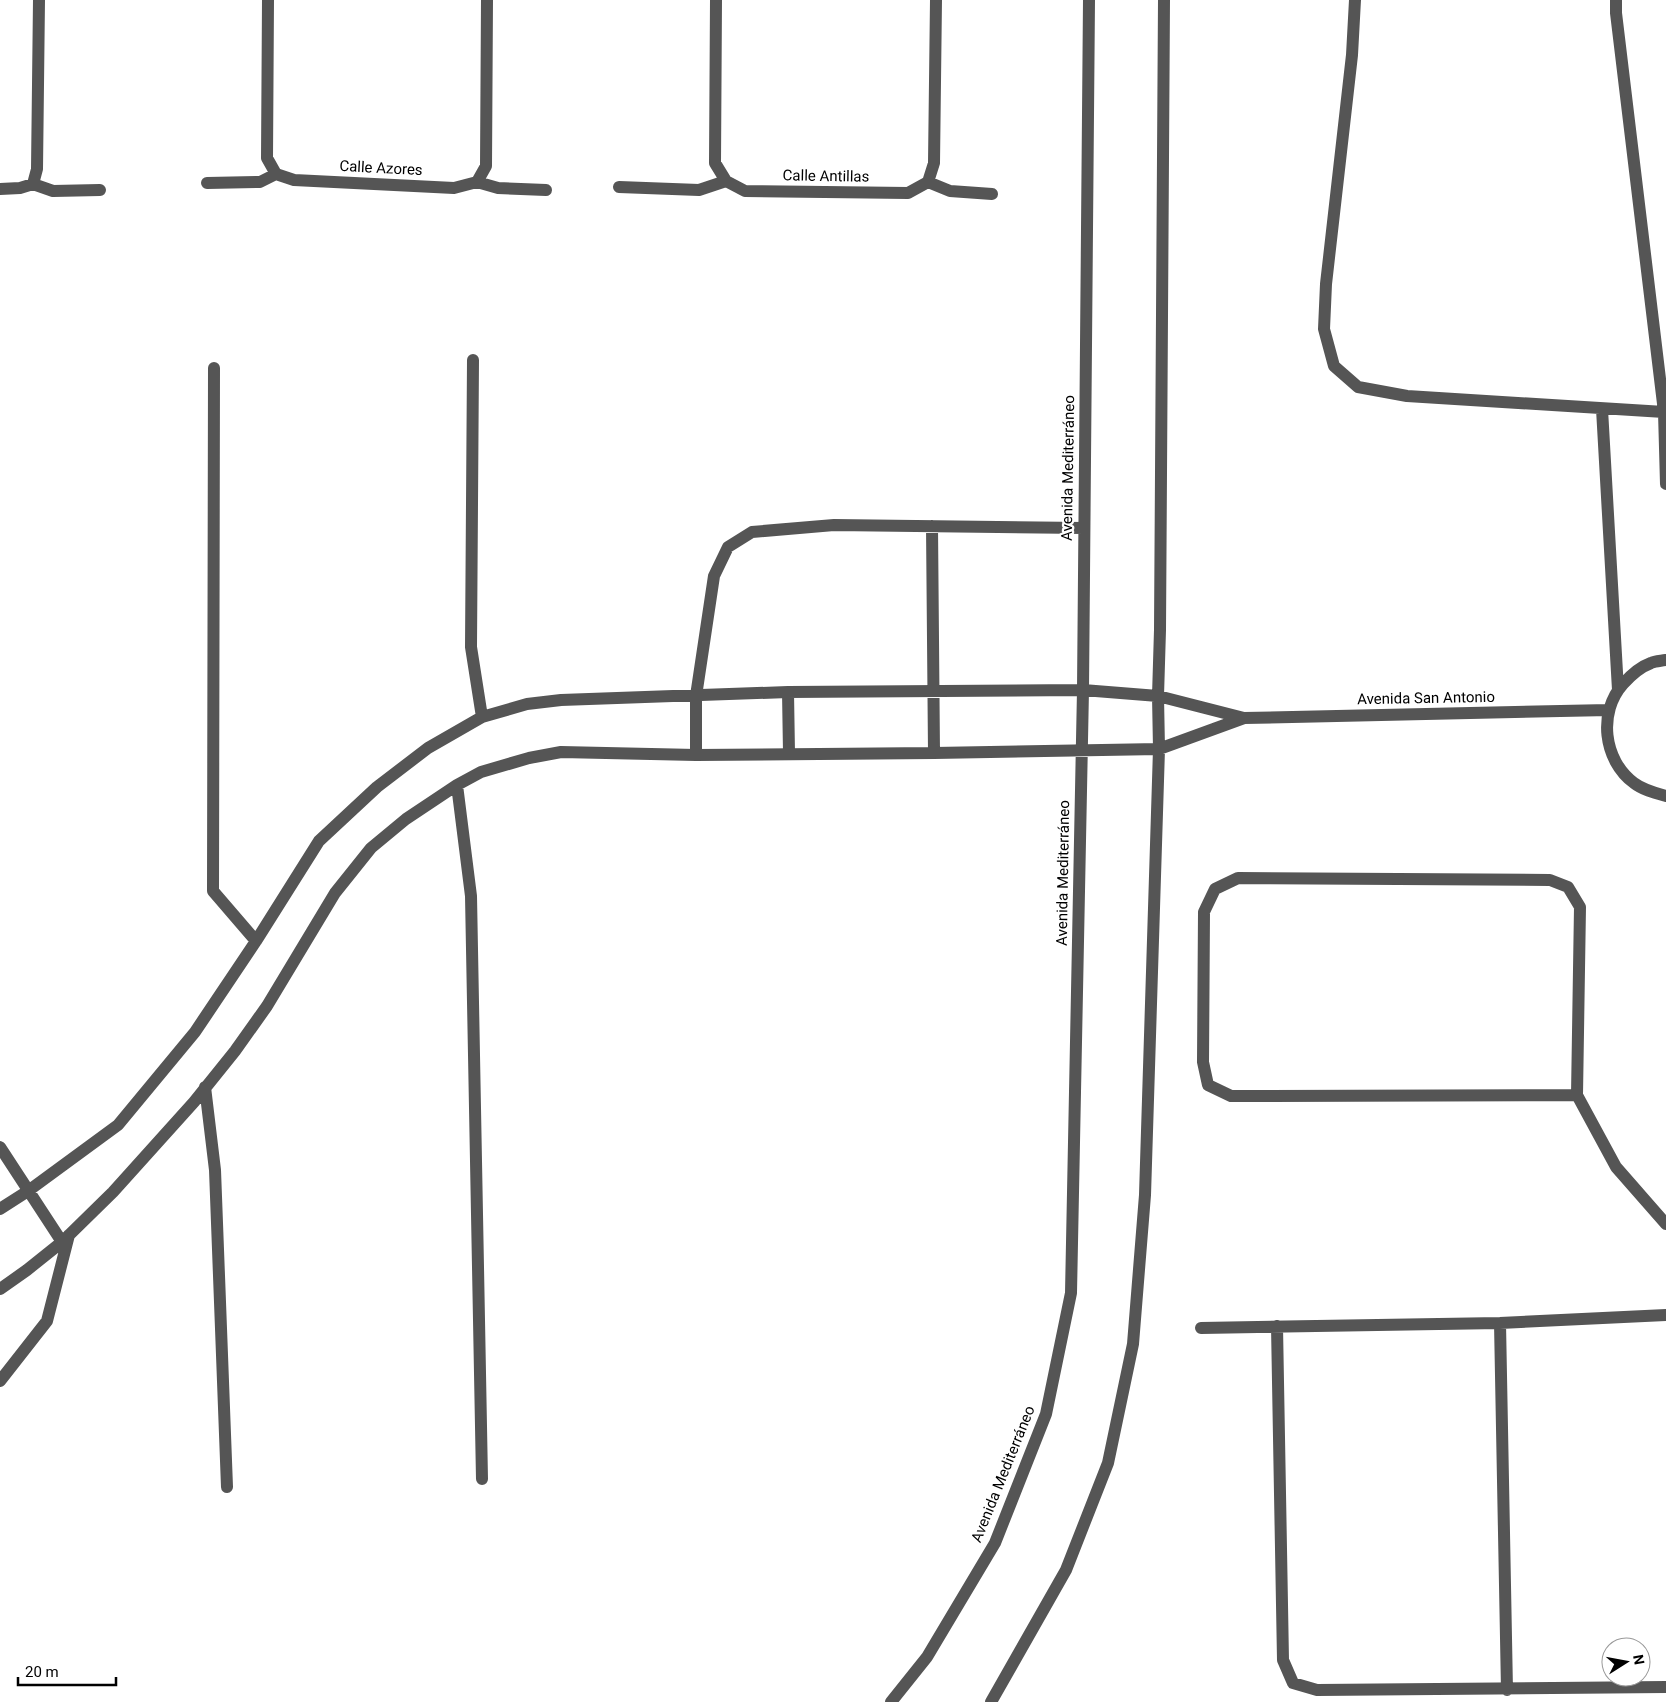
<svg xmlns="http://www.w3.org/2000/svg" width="1666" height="1702" viewBox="0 0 1666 1702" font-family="Roboto,sans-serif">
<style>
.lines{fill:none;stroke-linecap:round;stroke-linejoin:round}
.minor{stroke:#555;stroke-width:12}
.labels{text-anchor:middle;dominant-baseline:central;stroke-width:4.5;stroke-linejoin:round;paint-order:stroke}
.street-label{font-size:15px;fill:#000;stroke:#fff}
</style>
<rect width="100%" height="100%" fill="#fff"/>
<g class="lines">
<path class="minor" d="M 268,0 L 267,158 L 276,174 L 294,180 L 454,188 L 477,182 L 486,166 L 487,0
M 716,0 L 715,163 L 726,181 L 745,191 L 908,193 L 928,182 L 934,163 L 936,0
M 1355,0 L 1352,55 L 1326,284 L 1324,329 L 1334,366 L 1358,387 L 1407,396 L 1664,412
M 1616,0 L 1616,13 L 1664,412 L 1666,484
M 477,182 L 498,188 L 546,190
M 928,182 L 950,191 L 992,194
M 207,183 L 260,182 L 276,174
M 33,184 L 37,169 L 39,0
M 619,187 L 699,190 L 726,181
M 0,189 L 20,188 L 33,184 L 53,191 L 100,190
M 473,360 L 471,647 L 482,717
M 214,368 L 213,891 L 256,941
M 1602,409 L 1618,690
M 932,526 L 934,753
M 1666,660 C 1661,661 1655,661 1651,663 C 1640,667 1631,675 1623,684 C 1598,712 1603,760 1634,783 C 1643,790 1655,793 1666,796
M 788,692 L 789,753
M 696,755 L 696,696 L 714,576 L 728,547 L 752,532 L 834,525 L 1084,528
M 457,785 L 471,896 L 482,1479
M 205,1087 L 215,1170 L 227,1487
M 1577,1095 L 1231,1096 L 1208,1085 L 1203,1062 L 1204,912 L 1215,889 L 1238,878 L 1550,880 L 1568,887 L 1580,907 L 1577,1095 L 1616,1167 L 1666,1224
M 0,1147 L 62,1242
M 0,1209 L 28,1191 L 118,1125 L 195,1032 L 256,941 L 319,841 L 377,787 L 428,748 L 482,717 L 527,704 L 561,700 L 788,692 L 1083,690 L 1158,696 L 1244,718 L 1609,710
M 0,1289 L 27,1270 L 62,1242 L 113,1192 L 194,1102 L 235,1051 L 267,1006 L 335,893 L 371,848 L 406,819 L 457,785 L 481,772 L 529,758 L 561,752 L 696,755 L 934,753 L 1159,749 L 1244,718
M 1500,1323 L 1507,1690
M 1277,1326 L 1283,1660 L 1293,1683 L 1317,1690 L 1666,1687
M 1201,1328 L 1500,1323 L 1666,1315
M 0,1381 L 47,1321 L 69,1235
M 891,1702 L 927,1657 L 995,1543 L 1046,1414 L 1071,1293 L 1083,690 L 1089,0
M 991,1702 L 1066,1570 L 1108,1463 L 1133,1344 L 1145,1195 L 1159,749 L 1158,696 L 1160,630 L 1164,0"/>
</g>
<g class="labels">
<g class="street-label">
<text transform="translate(381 168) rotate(3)">Calle Azores</text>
<text transform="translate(826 176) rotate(1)">Calle Antillas</text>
<text transform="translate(1068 468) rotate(-89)">Avenida Mediterráneo</text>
<text transform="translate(1426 698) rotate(-1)">Avenida San Antonio</text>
<text transform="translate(1063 873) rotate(-89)">Avenida Mediterráneo</text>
<text transform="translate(1003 1474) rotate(-68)">Avenida Mediterráneo</text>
</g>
</g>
<g transform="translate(1626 1662) rotate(79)"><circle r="24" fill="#ffffff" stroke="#999999"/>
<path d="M0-4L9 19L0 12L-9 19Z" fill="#000000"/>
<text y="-8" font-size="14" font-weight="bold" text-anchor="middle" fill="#000000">N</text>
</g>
<path d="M18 1677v8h98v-8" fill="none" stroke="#000000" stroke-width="2.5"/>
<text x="25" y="1677" font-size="15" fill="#000000" stroke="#ffffff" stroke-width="4" paint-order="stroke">20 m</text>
</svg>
